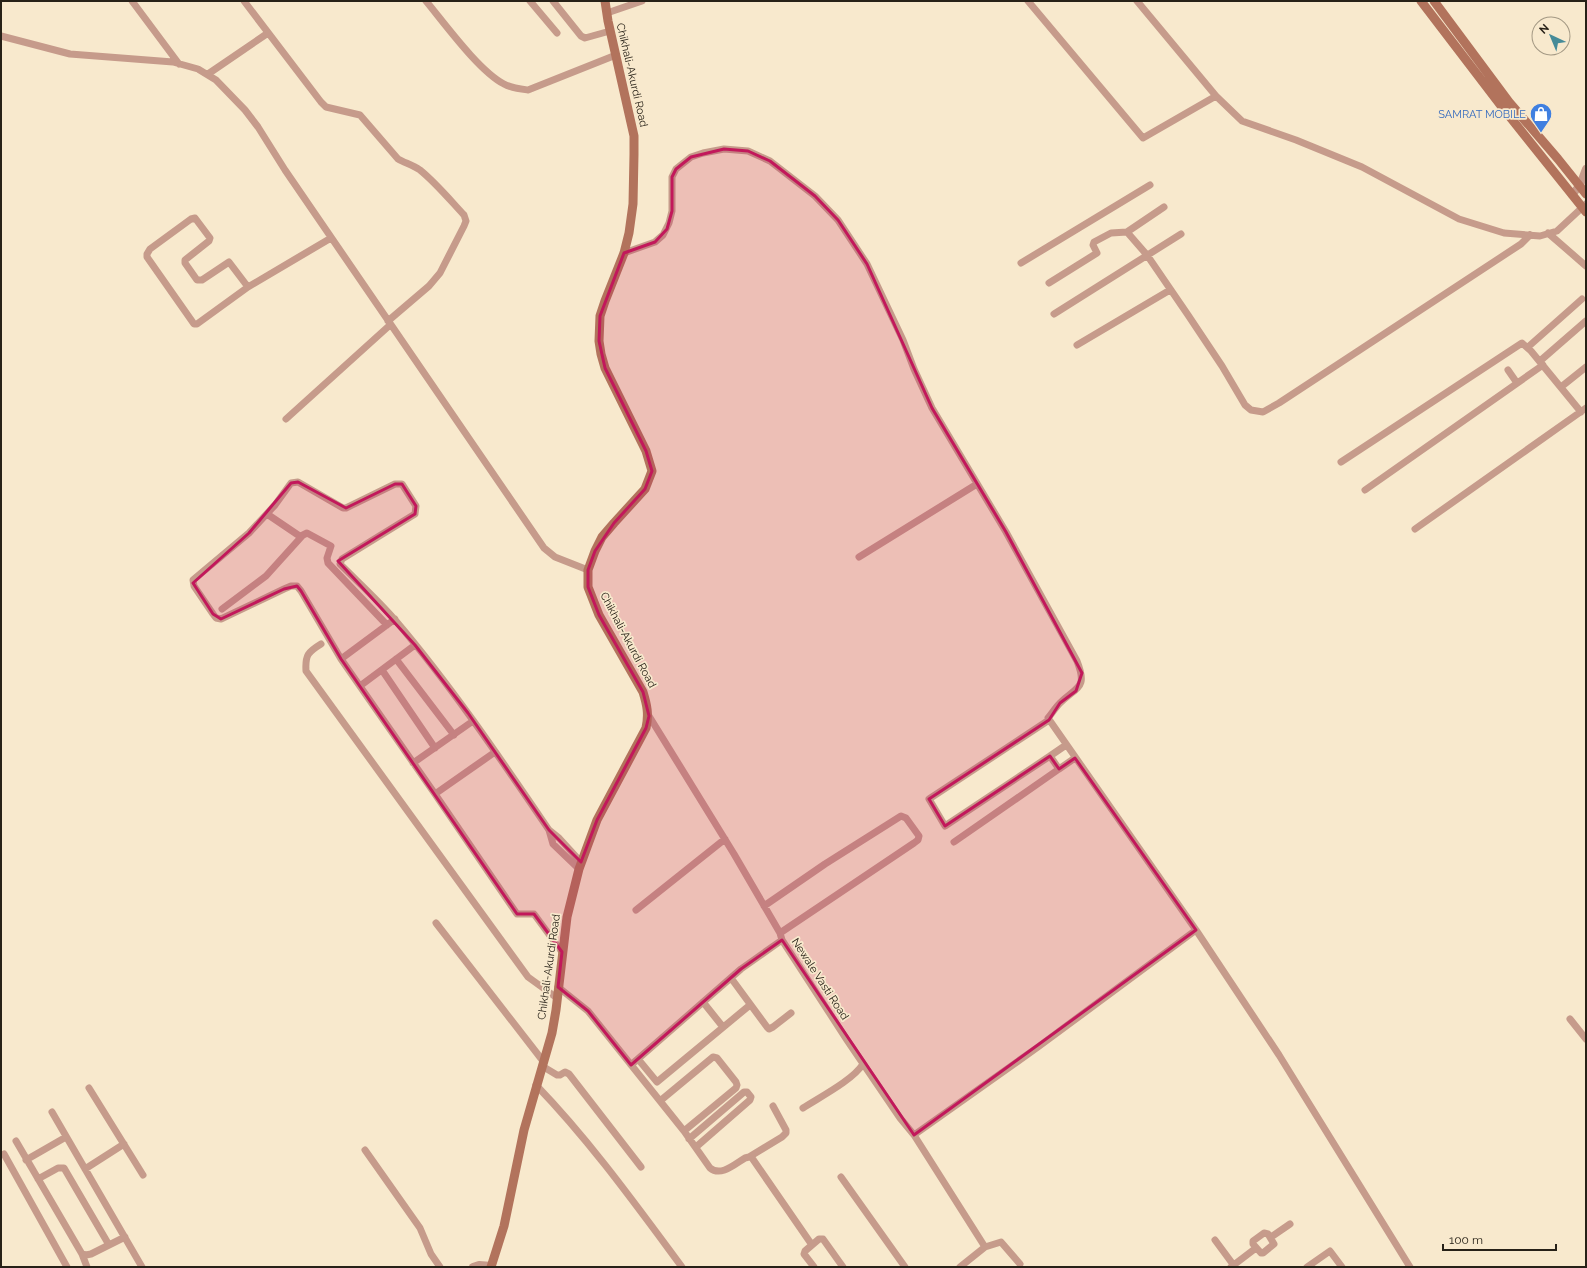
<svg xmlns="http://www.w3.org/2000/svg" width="1587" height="1268" viewBox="0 0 1587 1268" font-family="Raleway,sans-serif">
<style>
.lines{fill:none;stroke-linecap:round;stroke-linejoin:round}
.minor{stroke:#c69b8b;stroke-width:7}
.tertiary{stroke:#c69b8b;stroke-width:8}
.secondary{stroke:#b2735c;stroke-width:9}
.marked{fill:#c2185b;fill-opacity:0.2;stroke:#c2185b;stroke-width:3;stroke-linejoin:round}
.labels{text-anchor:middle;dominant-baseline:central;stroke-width:3.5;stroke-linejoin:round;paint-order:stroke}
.street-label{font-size:11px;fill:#272117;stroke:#f8e9cd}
.shop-label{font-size:11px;fill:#366cbe;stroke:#f8e9cd;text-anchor:end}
</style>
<rect width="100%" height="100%" fill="#f8e9cd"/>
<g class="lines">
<path class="minor" d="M 132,1 L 179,64
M 244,1 L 321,102 L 326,107 L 360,115 L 398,159 C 405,163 413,165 420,170 C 436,183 450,200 464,215 L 466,221 L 464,226 L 440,273 L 429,286 L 388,321
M 426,1 C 445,24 479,71 504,84 C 511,88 520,89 528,90 L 616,55
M 530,1 L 557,33
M 553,1 L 581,36 L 585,38 L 610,31
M 1028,1 L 1143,138 L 1216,96 L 1137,1
M 607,13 L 642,1
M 1,36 L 70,54 L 173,62 L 198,69 L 216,80 L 245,110 L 258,127 L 285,170 L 544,548 L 555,557 L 588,570
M 208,74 L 268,33
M 1216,96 L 1242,121 L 1296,140 L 1362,167 L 1459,219 L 1504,233 L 1540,236 L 1557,231 L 1586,204
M 1127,232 L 1147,255 L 1188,315 L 1222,366 L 1245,405 L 1251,410 L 1263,412 L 1279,403 L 1521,244 L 1530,235
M 1548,233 L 1586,266
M 624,253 L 655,242 L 663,235 L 669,223 L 672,211 L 672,177 L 676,169 L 691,157 L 703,153 L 724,149 L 748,151 L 770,161 L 815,196 L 838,220 L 867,264 L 903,340 L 914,369 L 932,408 L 1006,532 L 1077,661 C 1088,689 1077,686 1060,703 C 1056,707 1052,713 1048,718 L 1196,930 L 1279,1055 L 1410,1267
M 1021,263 L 1150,185
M 1049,283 L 1097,253 L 1093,245 L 1094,242 L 1111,233 L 1127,232 L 1164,207
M 248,287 L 197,324 L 194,324 L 147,257 L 147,254 L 150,249 L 191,219 L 195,218 L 210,238 L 209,241 L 185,260 L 185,263 L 197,280 L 202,280 L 229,262 L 248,287 L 331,238
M 1054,314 L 1181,234
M 1077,345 L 1170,290
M 1528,347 L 1582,299
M 1540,361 L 1586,321
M 1508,370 L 1517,383
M 1561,387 L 1586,367
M 286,419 L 390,325
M 1341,462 L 1522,343 L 1531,351 L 1581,412
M 1365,490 L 1543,365
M 267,514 L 301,537
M 1415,529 L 1586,408
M 859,557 L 977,484
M 222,609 L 266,576 L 303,535 L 307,533 L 331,546 L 327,558 L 328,563 L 387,625
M 395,619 L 341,659 L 435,794 L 495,752
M 321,644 C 308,652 305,655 306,671 L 528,977 L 557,998
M 341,659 L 301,591 L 297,586 L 291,586 L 284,589 L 221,619 L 216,618 L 213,614 L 194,586 L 193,580 L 249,533 L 275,505 L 291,483 L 298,482 L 343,508 L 346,508 L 395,484 L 402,484 L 416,506 L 415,514 L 342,559 L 340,564 C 359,583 379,601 396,621 C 452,687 500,758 549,830 L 559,838 L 581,862
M 396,659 L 454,735
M 382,670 L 435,748
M 360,686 L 415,645
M 649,716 L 734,854 L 780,933 L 782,940 L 847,1040 L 900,1118 L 914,1135 L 985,1247
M 1049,720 L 929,799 L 945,826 L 1050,756
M 413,763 L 473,721
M 1059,769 L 1075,758
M 435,794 L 517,914 L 534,914 L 562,952
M 549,830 L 553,844 L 579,869
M 954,842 L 1059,769 L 1050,756 L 1066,745
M 764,906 L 825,864 L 901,816 L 906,818 L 919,836 L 918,840 L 914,843 L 780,933
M 636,910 L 725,839
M 436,923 L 543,1061
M 731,978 L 767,1027 L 769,1029 L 773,1027 L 791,1013
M 558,987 L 588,1011 L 684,1131 L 710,1168 C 721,1177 735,1164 745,1158 L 749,1157 L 752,1158 L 812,1245 L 819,1239 L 823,1239 L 843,1267
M 703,1002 L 723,1027
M 1570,1019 L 1586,1039
M 638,1059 L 657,1082 L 750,1005
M 631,1065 L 741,969 L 782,940
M 542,1066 L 557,1075 L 560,1075 L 565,1072 L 569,1074 L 641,1167
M 536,1085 C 590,1141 636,1205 682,1267
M 89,1088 L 143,1175
M 660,1101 L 713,1057 L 717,1058 L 736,1082 L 737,1085 L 736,1088 L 684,1131
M 803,1108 C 820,1097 853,1080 863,1064
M 52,1112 L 142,1267
M 914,1135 L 1038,1047 L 1196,930
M 689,1139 L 744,1092 L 747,1092 L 751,1097 L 750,1100 L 696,1147
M 16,1141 L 82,1254 L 86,1255 L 91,1254 L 125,1237
M 365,1150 L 420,1228 L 431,1254 L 440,1267
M 4,1154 L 67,1267
M 749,1157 L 782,1137 L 786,1133 L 786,1130 L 773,1106
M 26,1160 L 66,1137
M 85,1169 L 124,1144
M 841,1177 L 905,1267
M 38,1179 L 58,1168 L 64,1168 L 109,1245
M 1264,1233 L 1268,1234 L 1274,1244 L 1263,1253 L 1261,1253 L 1253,1244 L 1253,1241 Z
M 1271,1237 L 1290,1224
M 1215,1240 L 1235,1267
M 812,1245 L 805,1251 L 804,1254 L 814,1267
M 82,1254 L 87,1267
M 960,1267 L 985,1247 L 1001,1242 L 1020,1264
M 1231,1267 L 1256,1248
M 1307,1267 L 1330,1251 L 1342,1267"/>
<path class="tertiary" d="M 1572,195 L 1580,185 L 1586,169
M 473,1267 L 479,1265 L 492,1266"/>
<path class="secondary" d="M 1421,1 L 1502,107 L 1586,212
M 1434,1 L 1509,102 L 1558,159 L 1586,194
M 491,1267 L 504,1226 L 524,1130 L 552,1033 L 556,1010 L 567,917 L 579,869 L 597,820 L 646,728 C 649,714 647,705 643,692 L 599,615 L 588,587 L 588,570 L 595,551 L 602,537 L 614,523 L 645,489 L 652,471 L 646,451 L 605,368 L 601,354 L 599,341 L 600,316 L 605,301 L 624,253 L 629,233 L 633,204 L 634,154 L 634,136 L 608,21 L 605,1"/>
</g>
<path class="marked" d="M 724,149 L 748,151 L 770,161 L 815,196 L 838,220 L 867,264 L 932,408 L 1006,532 L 1082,673 L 1076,691 L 1060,703 L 1049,720 L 929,799 L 945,826 L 1050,756 L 1059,769 L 1075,758 L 1196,930 L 914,1135 L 782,940 L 741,969 L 631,1065 L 588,1011 L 558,987 L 562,952 L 534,914 L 517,914 L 341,659 L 301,591 L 297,586 L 284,589 L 221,619 L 213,614 L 193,583 L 249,533 L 291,483 L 298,482 L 346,508 L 395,484 L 402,484 L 416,506 L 415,514 L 338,561 L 415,645 L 468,713 L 549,830 L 581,862 L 597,820 L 646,728 L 649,716 L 643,692 L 599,615 L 588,587 L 588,570 L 595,551 L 614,523 L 645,489 L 652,471 L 646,451 L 605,368 L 599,341 L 600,316 L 624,253 L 655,242 L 667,229 L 672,211 L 672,177 L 676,169 L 691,157 Z"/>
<defs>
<g id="shop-pin" transform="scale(1.15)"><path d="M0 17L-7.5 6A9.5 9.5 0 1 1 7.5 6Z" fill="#3f7fe0" stroke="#f8e9cd"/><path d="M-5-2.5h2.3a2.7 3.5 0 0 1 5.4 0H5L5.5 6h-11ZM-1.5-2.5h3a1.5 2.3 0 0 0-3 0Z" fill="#fff"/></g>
</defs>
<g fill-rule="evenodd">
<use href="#shop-pin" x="1541" y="114"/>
</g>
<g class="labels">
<g class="street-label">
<text transform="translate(632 75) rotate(77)">Chikhali-Akurdi Road</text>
<text transform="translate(628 640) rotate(62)">Chikhali-Akurdi Road</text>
<text transform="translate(549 967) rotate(-82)">Chikhali-Akurdi Road</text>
<text transform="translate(820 979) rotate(57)">Newale Vasti Road</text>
</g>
<g class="shop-label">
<text x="1526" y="114">SAMRAT MOBILE</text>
</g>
</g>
<rect width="1587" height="1268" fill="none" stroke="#272117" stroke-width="4"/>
<g transform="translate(1551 36) rotate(316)"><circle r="19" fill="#f8e9cd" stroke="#a49984"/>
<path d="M0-3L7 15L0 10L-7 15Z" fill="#468b98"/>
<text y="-6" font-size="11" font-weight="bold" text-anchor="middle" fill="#272117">N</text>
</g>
<path d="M1443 1244v6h113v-6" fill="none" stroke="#272117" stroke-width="2"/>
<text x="1449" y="1244" font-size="12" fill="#272117" stroke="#f8e9cd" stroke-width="3" paint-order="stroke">100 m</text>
</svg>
